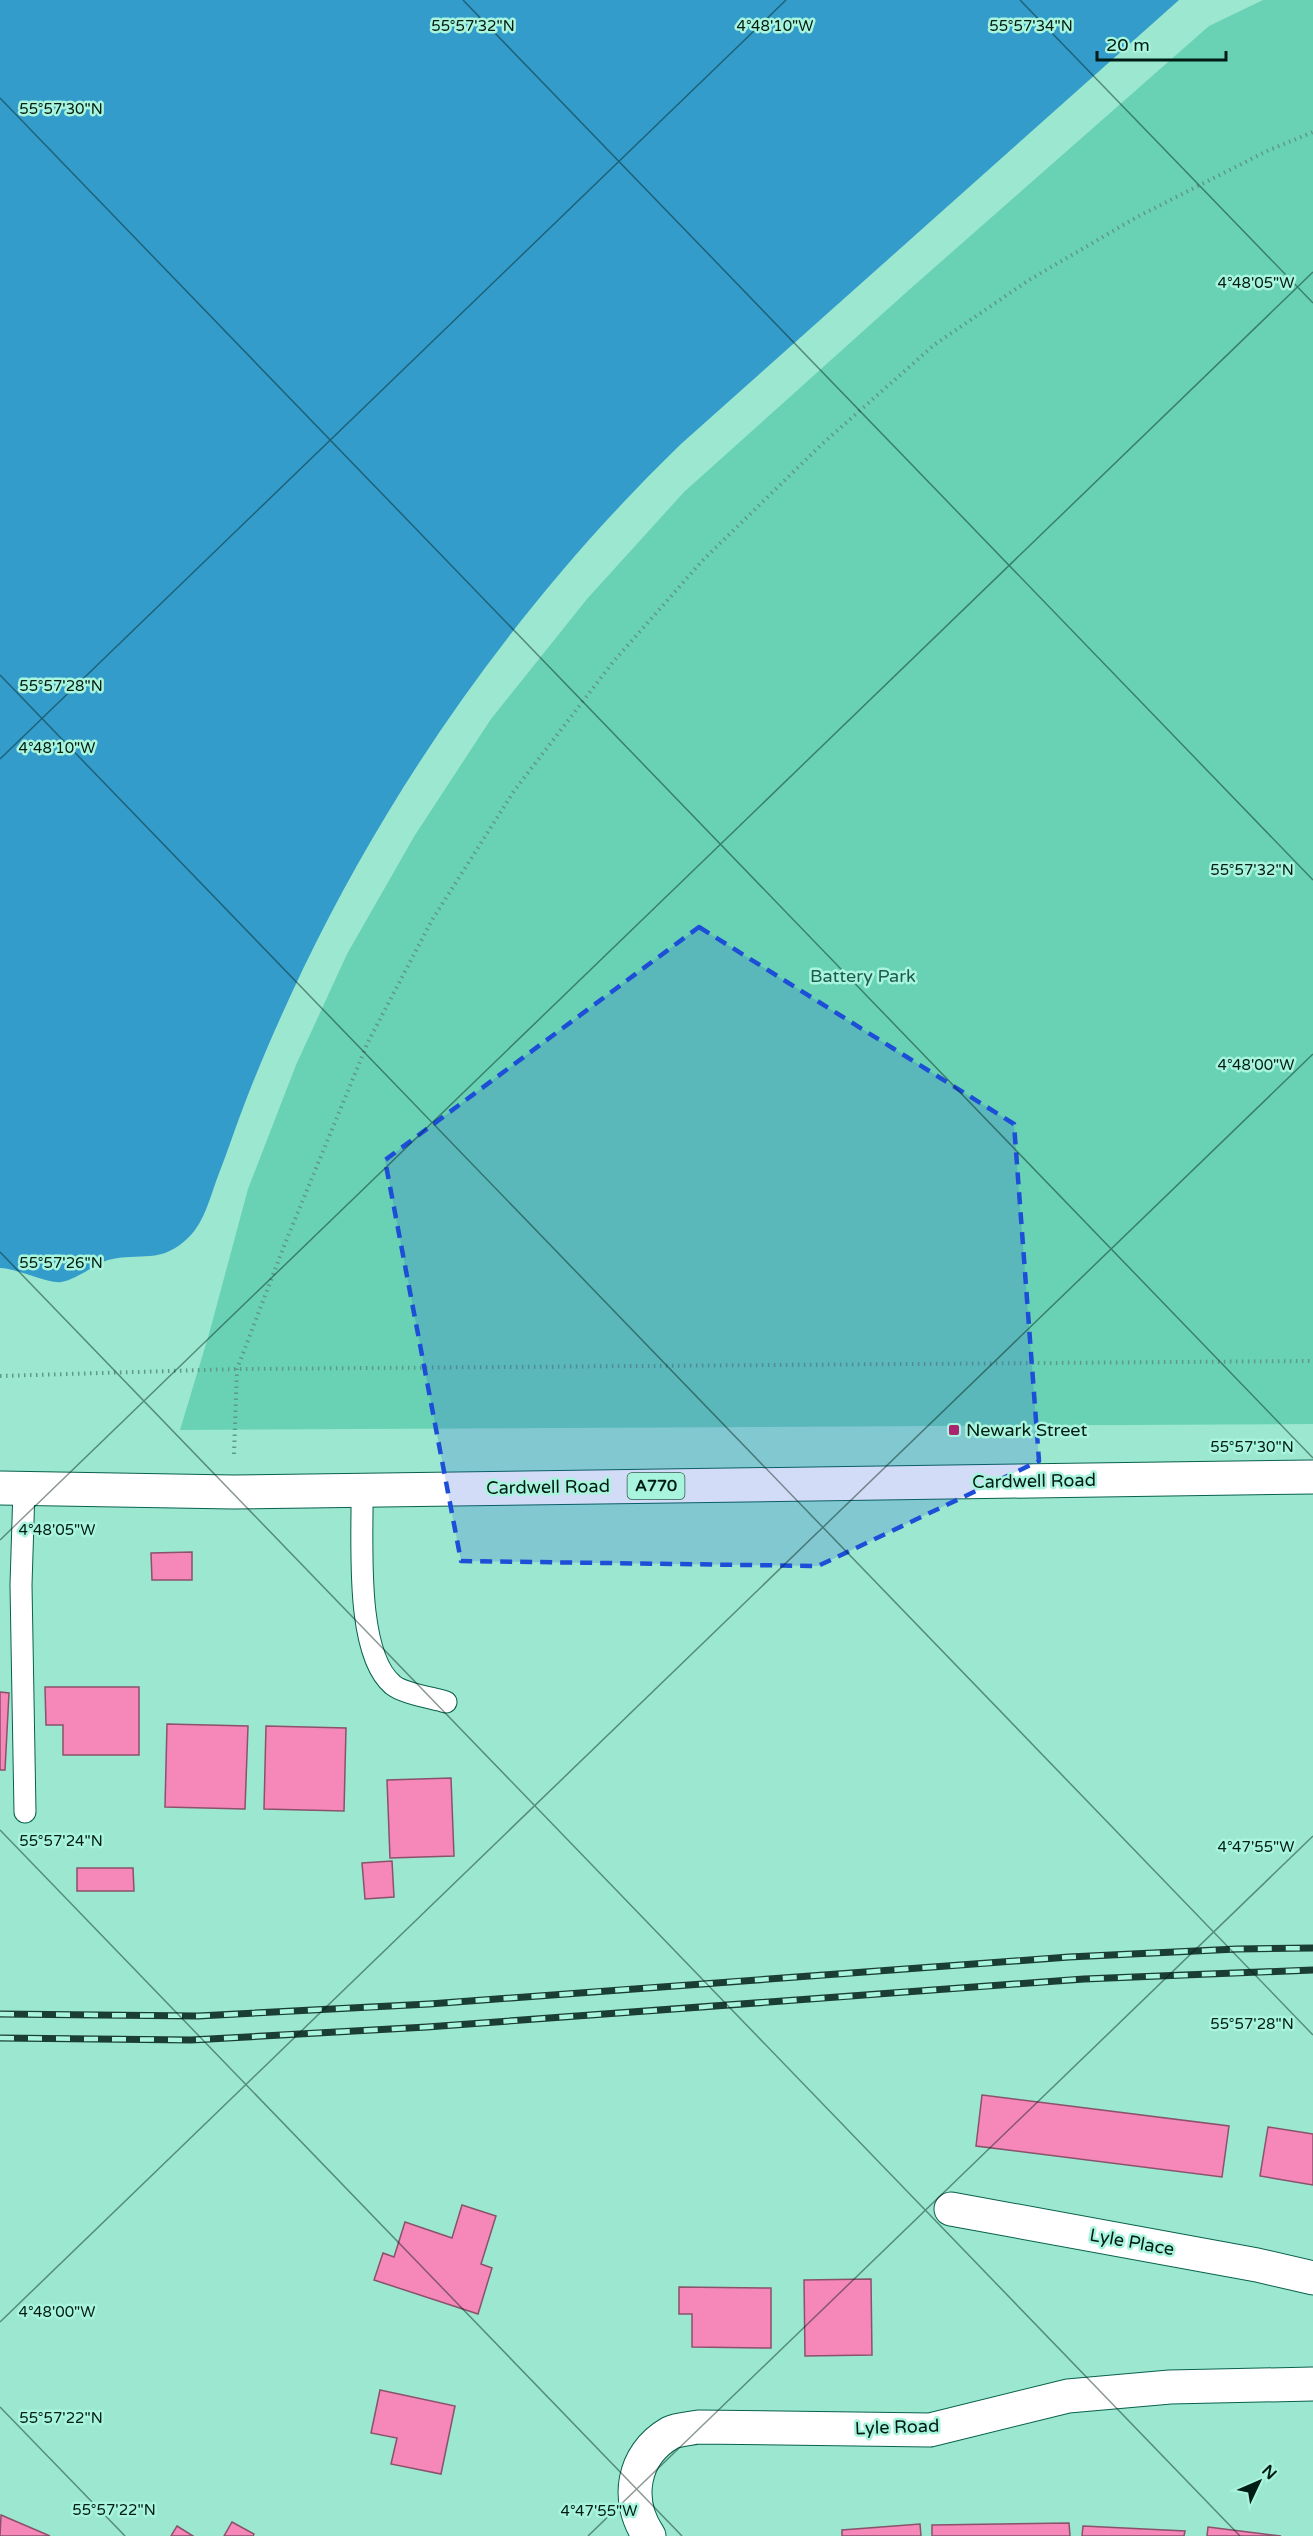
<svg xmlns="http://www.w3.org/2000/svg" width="1313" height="2536" viewBox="0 0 1313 2536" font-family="'Varela Round',sans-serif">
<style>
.green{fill:#69d2b4}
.water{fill:#349ccb}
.building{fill:#f587b9;stroke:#8a526b;stroke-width:1.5}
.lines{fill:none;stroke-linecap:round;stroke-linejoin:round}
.service-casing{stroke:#09614d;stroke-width:23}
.minor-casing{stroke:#09614d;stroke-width:35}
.primary-casing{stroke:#09614d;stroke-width:35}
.path{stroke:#5f9987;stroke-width:4;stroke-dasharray:1.5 4.5;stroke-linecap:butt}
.service{stroke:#fff;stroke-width:21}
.minor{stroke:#fff;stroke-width:33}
.primary{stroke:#fff;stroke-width:33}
.rail-casing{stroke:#1a3e33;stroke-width:7}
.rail{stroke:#a8f4dc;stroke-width:4.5;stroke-dasharray:14;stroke-linecap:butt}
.marked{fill:#1d4ed8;fill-opacity:0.2;stroke:#1d4ed8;stroke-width:4.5;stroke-dasharray:12 8;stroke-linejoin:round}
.ticks{fill:none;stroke:#001c14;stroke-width:1.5;stroke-opacity:0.45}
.poi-dot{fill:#aa256e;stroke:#a8f4dc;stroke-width:2}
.labels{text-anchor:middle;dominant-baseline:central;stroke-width:5;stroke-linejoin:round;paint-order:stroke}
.shield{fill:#a8f4dc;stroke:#325d50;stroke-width:1.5}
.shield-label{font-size:16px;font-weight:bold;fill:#001c14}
.park-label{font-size:18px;fill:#1c5b4b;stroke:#a8f4dc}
.poi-label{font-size:18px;fill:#001c14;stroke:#a8f4dc;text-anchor:start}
.street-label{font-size:18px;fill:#001c14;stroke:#a8f4dc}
.ticks-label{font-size:15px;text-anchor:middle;fill:#001c14;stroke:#a8f4dc;stroke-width:5;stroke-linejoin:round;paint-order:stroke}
</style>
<rect width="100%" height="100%" fill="#9be7cf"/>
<path class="green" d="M 1263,0 L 1313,0 L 1313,1424 L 180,1430 L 209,1334 L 248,1189 L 296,1065 L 347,954 L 415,835 L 491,719 L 587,599 L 684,492 L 910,289 L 1209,26 Z"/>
<path class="water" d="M 0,0 L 1179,0 L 681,444 C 526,594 397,774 303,969 C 283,1011 263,1056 246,1100 C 236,1125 228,1151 218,1176 C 210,1197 205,1221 189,1237 C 161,1265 140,1252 108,1260 C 93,1265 78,1279 61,1282 C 47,1284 17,1268 0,1268 Z"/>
<path class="building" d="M 192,1552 L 192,1580 L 152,1580 L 151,1553 Z
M 45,1687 L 139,1687 L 139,1755 L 63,1755 L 63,1725 L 46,1725 Z
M 0,1692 L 9,1693 L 5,1770 L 0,1770 Z
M 167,1724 L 248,1726 L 245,1809 L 165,1807 Z
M 266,1726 L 346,1728 L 344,1811 L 264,1809 Z
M 451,1778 L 454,1856 L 390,1858 L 387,1780 Z
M 392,1861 L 394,1897 L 365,1899 L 362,1863 Z
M 77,1868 L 133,1868 L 134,1891 L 77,1891 Z
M 982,2095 L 1229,2126 L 1222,2177 L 976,2146 Z
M 1268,2127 L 1313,2134 L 1313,2185 L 1260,2176 Z
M 462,2205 L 496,2216 L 481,2264 L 492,2268 L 478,2314 L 374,2280 L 383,2253 L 394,2257 L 405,2222 L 452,2238 Z
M 871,2279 L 872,2355 L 805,2356 L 804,2280 Z
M 679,2287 L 771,2288 L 771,2348 L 692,2347 L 692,2314 L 679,2314 Z
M 380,2390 L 455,2406 L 441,2474 L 391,2464 L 397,2438 L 371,2433 Z
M 1,2515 L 50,2536 L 0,2536 Z
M 232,2522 L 254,2534 L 253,2536 L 224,2536 Z
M 1069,2523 L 1070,2536 L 932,2536 L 932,2525 Z
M 920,2524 L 921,2536 L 842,2536 L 842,2530 Z
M 177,2526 L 193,2536 L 171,2536 Z
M 1083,2526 L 1185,2531 L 1184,2536 L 1082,2536 Z
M 1208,2527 L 1281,2536 L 1207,2536 Z"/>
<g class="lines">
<g class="service-casing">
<path id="service" d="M 24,1489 L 21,1585 L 25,1812
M 362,1490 C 363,1538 354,1653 393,1685 C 402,1693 433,1698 446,1702"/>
</g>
<g class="minor-casing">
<path id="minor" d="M 951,2209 L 1257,2265 L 1313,2278
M 649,2536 C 625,2501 632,2455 670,2433 C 678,2429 689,2429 698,2427 L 930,2430 L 1068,2396 L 1170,2387 L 1313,2384"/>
</g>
<g class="primary-casing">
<path id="primary" d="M 0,1488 L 233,1492 L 1313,1477"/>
</g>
<path class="path" d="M 0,1376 L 237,1369 L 1313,1361
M 234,1454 L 237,1369 L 284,1246 L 368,1042 L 432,920 L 514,791 L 613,662 L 702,561 L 821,445 L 934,345 L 1029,280 L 1137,217 L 1267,151 L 1313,132"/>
<use href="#service" class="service"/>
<use href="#minor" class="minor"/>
<use href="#primary" class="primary"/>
<g class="rail-casing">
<path id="rail" d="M 0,2014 L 198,2016 L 429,2004 L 1069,1957 L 1237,1949 L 1313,1948
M 0,2038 L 191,2040 L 427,2027 L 1084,1979 L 1313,1970"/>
</g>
<use href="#rail" class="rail"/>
</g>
<path class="marked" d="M 699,927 L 1014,1124 L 1039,1461 L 818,1566 L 461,1561 L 385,1160 Z"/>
<path class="ticks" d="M 463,0 L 1313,880M 1020,0 L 1313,303M 0,98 L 1313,1458M 0,675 L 1313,2035M 0,759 L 786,0M 0,1252 L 1240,2536M 0,1540 L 1313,272M 0,1830 L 682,2536M 0,2322 L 1313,1054M 0,2407 L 125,2536M 588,2536 L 1313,1836"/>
<rect class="poi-dot" x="948" y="1424" width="12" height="12" rx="3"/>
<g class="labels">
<rect class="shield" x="627.5" y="1473" width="57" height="26" rx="4.5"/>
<g class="shield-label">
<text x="656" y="1486">A770</text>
</g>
<g class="park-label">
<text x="863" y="976">Battery Park</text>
</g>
<g class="poi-label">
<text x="966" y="1430">Newark Street</text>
</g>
<g class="street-label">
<text transform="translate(1034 1481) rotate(-1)">Cardwell Road</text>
<text transform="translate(548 1487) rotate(-1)">Cardwell Road</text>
<text transform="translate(1132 2242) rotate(10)">Lyle Place</text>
<text transform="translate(897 2427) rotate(-2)">Lyle Road</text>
</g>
</g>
<g class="ticks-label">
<text x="775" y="31">4°48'10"W</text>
<text x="1031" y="31">55°57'34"N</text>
<text x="473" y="31">55°57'32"N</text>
<text x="61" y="114">55°57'30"N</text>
<text x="1256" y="288">4°48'05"W</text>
<text x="61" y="691">55°57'28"N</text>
<text x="57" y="753">4°48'10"W</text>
<text x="1252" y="875">55°57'32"N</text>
<text x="1256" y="1070">4°48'00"W</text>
<text x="61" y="1268">55°57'26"N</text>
<text x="1252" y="1452">55°57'30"N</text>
<text x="57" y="1535">4°48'05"W</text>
<text x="61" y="1846">55°57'24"N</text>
<text x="1256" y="1852">4°47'55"W</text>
<text x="1252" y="2029">55°57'28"N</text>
<text x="57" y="2317">4°48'00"W</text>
<text x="61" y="2423">55°57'22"N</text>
<text x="114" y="2515">55°57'22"N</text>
<text x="599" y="2516">4°47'55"W</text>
</g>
<g transform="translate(1259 2482) rotate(46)" stroke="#a8f4dc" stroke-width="4.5" paint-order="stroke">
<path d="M0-4.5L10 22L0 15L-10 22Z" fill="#001c14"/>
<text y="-9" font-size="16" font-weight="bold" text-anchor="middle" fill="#001c14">N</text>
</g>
<path d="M1097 51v9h129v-9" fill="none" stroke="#001c14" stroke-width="3"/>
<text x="1106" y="51" font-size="18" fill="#001c14" stroke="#a8f4dc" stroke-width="4.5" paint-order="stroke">20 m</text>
</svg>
